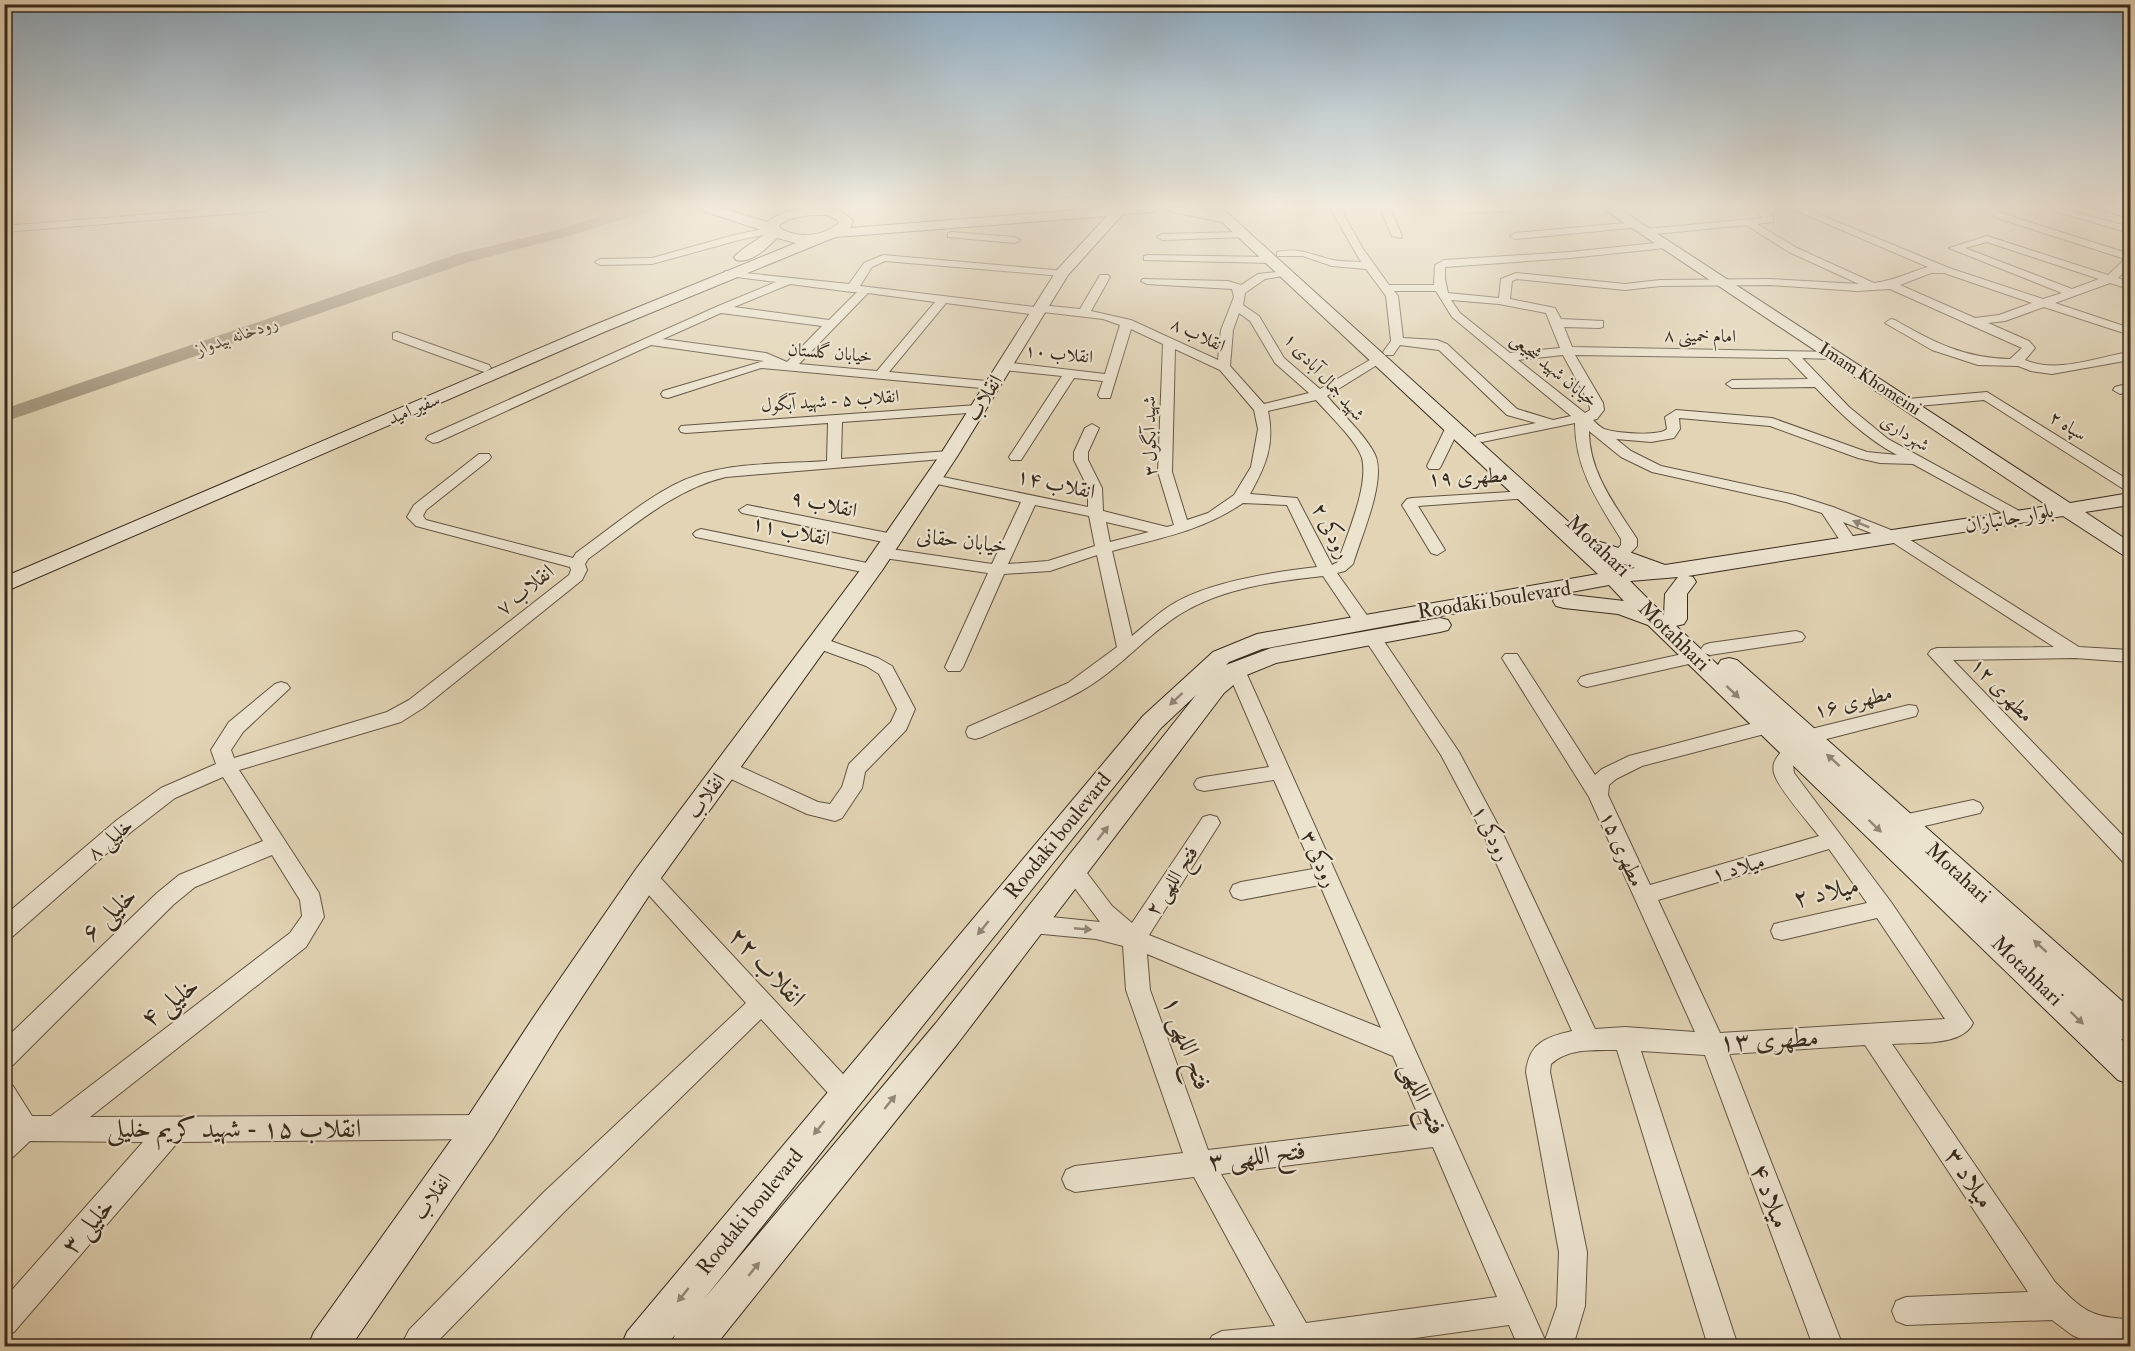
<svg xmlns="http://www.w3.org/2000/svg" width="2135" height="1351" viewBox="0 0 2135 1351" font-family="'IM FELL Double Pica',Amiri,serif">
<style>
.lines{fill:none;stroke-linecap:round;stroke-linejoin:round}
.river{fill:#a89a81;fill-rule:evenodd}
.street-casing{stroke:#625442;stroke-width:2}
.secondary-casing{stroke:#372a1c;stroke-width:2}
.street{fill:#ece3cf;fill-rule:evenodd}
.secondary{fill:#ece3cf;fill-rule:evenodd}
.oneway{fill:#928676}
.labels{text-anchor:middle;dominant-baseline:central;stroke-width:4.5;stroke-linejoin:round;paint-order:stroke}
.far-street-label{font-size:18px;fill:#372a1c;stroke:#ece3cf}
.far-water-label{font-size:18px;font-style:italic;fill:#594c3a;stroke:#ece3cf}
.street-label{font-size:21px;fill:#372a1c;stroke:#ece3cf}
.near-street-label{font-size:26px;fill:#372a1c;stroke:#ece3cf}
</style>
<rect width="100%" height="100%" fill="#e2d4b5"/>
<filter id="stains"><feTurbulence type="fractalNoise" baseFrequency=".00333" numOctaves="4"/><feColorMatrix values="0 0 0 0 .2 0 0 0 0 .09 0 0 0 0 .02 0 0 0 .5 -.17"/></filter>
<radialGradient id="worn" r=".72"><stop offset=".6" stop-color="#630" stop-opacity="0"/><stop offset="1" stop-color="#630" stop-opacity=".3"/></radialGradient>
<g class="lines">
<path class="river" d="M 627,208 L 652,208 L 650,211 L 565,237 L 469,262 L 4,422 L 4,409 L 457,254 L 553,231 Z"/>
<g class="street-casing">
<path id="street" d="M 228,208 L 271,208 L 266,211 L 4,232 L 4,226 Z
M 1330,208 L 1340,208 L 1363,249 L 1389,285 L 1434,285 L 1435,265 L 1444,260 L 1570,252 L 1665,242 L 1670,245 L 1665,248 L 1570,258 L 1445,267 L 1445,279 L 1448,293 L 1499,298 L 1501,279 L 1516,273 L 1625,284 L 1660,280 L 1769,279 L 1859,284 L 1789,252 L 1746,225 L 1645,235 L 1640,232 L 1645,229 L 1763,218 L 1750,208 L 1762,208 L 1773,216 L 1773,222 L 1757,224 L 1797,248 L 1874,283 C 1893,281 1910,272 1928,267 L 1790,208 L 1804,208 L 1949,268 L 2043,299 L 2062,293 L 1949,248 L 1987,236 L 2108,275 L 2125,259 L 1994,217 L 1993,215 L 1998,212 L 2130,254 L 2130,266 L 2118,278 L 2130,282 L 2130,289 L 2110,283 L 2055,303 L 2130,328 L 2130,335 L 2044,307 L 2005,321 L 1988,323 L 2029,341 L 2035,348 L 2025,360 C 2057,374 2097,357 2130,352 L 2130,360 L 2052,374 L 2031,371 L 2018,366 L 1978,365 L 1932,350 L 1885,323 L 1891,319 L 1895,320 C 1935,343 1964,358 2010,359 L 2022,348 L 1890,289 L 1857,291 L 1769,285 L 1660,286 L 1625,290 L 1517,279 L 1512,281 L 1510,299 L 1555,308 L 1561,319 L 1603,321 L 1603,327 L 1599,328 L 1564,327 L 1572,347 L 1836,352 L 1838,355 L 1836,358 L 1832,359 L 1802,358 L 1849,407 L 1888,439 L 2023,513 L 2026,516 L 2023,519 L 2013,519 L 1913,464 L 1880,463 L 1858,458 L 1770,426 L 1679,418 L 1680,429 L 1674,438 L 1651,442 L 1616,439 L 1631,451 L 1661,466 L 1795,495 L 1833,507 L 1901,534 L 2079,647 L 2130,650 L 2130,662 L 2075,658 L 1953,660 L 2130,843 L 2130,864 L 2123,862 L 1928,654 L 1931,650 L 1937,648 L 2054,647 L 1889,540 L 1843,522 L 1859,545 L 1851,550 L 1845,548 L 1822,513 L 1786,502 L 1652,472 L 1621,457 L 1589,431 C 1589,472 1615,505 1637,539 L 1637,546 L 1625,559 L 1613,559 L 1611,556 L 1621,545 L 1621,539 C 1598,502 1575,469 1575,423 L 1482,442 L 1477,441 L 1475,438 L 1477,435 L 1536,423 L 1507,415 L 1439,350 L 1400,345 L 1393,355 L 1385,355 L 1383,352 L 1391,341 L 1386,296 L 1366,269 L 1332,266 L 1303,256 L 1277,256 L 1277,252 C 1301,247 1311,255 1333,260 C 1342,262 1352,261 1361,262 ZM 1987,242 L 2099,279 L 2072,289 L 1965,248 ZM 1931,273 L 1944,273 L 2032,303 L 1999,315 L 1975,318 L 1900,285 ZM 1394,291 L 1436,291 L 1452,317 L 1571,416 L 1553,420 L 1517,409 L 1447,344 L 1437,340 L 1403,338 L 1398,296 ZM 1451,300 L 1499,304 L 1546,313 L 1560,348 L 1510,353 L 1460,313 ZM 1563,355 L 1589,403 L 1590,410 L 1585,413 L 1518,360 ZM 1575,355 L 1788,358 L 1808,379 L 1732,380 L 1726,384 L 1732,388 L 1815,387 C 1840,413 1865,438 1897,455 L 1867,452 L 1772,418 L 1676,410 L 1665,417 L 1667,429 C 1658,437 1616,433 1604,429 C 1600,427 1596,423 1593,420 L 1597,419 L 1604,410 L 1603,403 Z
M 1380,208 L 1390,208 L 1402,236 L 1401,238 L 1392,236 Z
M 1470,208 L 1517,208 L 1512,211 L 1466,213 L 1465,211 Z
M 2044,208 L 2060,208 L 2130,227 L 2130,233 Z
M 2094,208 L 2112,208 L 2130,212 L 2130,218 Z
M 1636,222 L 1641,225 L 1640,227 L 1515,239 L 1510,236 L 1515,233 Z
M 773,227 L 777,228 L 777,232 L 739,240 L 652,264 L 600,265 L 595,262 L 600,259 L 652,258 L 734,235 Z
M 952,232 L 1015,237 L 1020,240 L 1015,243 L 948,237 L 948,233 Z
M 1241,232 L 1245,233 L 1245,237 L 1162,240 L 1157,237 L 1162,234 Z
M 883,255 L 1066,271 L 1068,273 L 1062,276 L 885,261 L 872,267 L 860,286 L 1035,307 L 1040,305 L 1080,309 L 1100,275 L 1108,275 L 1110,277 L 1091,311 L 1131,320 L 1218,360 L 1221,330 L 1234,297 L 1232,289 L 1147,284 L 1141,281 L 1143,279 L 1228,281 L 1241,285 L 1258,274 L 1288,271 L 1288,275 L 1265,279 L 1245,293 L 1243,305 L 1259,316 L 1284,358 L 1320,389 L 1375,357 L 1379,356 L 1385,360 L 1327,396 C 1341,413 1368,437 1376,457 C 1385,484 1361,537 1353,564 L 1345,571 L 1337,573 L 1371,621 L 1368,625 L 1356,625 L 1323,576 C 1276,581 1223,588 1182,613 C 1147,634 1119,670 1081,691 C 1050,709 1015,722 982,737 L 975,739 L 968,737 L 966,732 L 968,727 L 1068,683 L 1117,647 L 1097,555 L 1050,571 L 1004,574 L 963,667 L 960,671 L 948,671 L 945,667 L 988,573 L 884,558 L 876,553 L 884,548 L 992,564 L 1021,502 L 928,482 L 926,479 L 928,476 L 933,475 L 1088,507 L 1088,488 L 1074,460 L 1074,452 L 1085,428 L 1092,424 L 1099,428 L 1088,452 L 1088,460 L 1102,488 L 1103,511 L 1167,527 L 1174,525 L 1158,472 L 1163,344 L 1131,329 L 1110,398 L 1100,398 L 1098,395 L 1103,381 L 1074,378 L 1021,460 L 1011,460 L 1009,457 L 1062,376 L 1004,370 L 998,366 L 1004,362 L 1105,374 L 1120,325 L 1103,319 L 1043,312 L 1038,315 L 946,303 L 889,372 L 997,382 L 998,385 L 992,389 L 761,368 L 668,398 L 663,397 L 661,394 L 663,391 L 764,361 L 651,345 L 438,442 L 433,443 L 426,439 L 428,436 L 716,307 L 776,282 L 729,276 L 725,275 L 725,271 L 849,284 L 864,263 ZM 790,284 L 852,292 L 857,292 L 829,320 L 734,307 ZM 868,293 L 935,302 L 877,371 L 799,364 ZM 721,313 L 822,326 L 787,362 L 766,353 L 663,339 ZM 1239,313 L 1250,321 L 1275,363 L 1309,393 L 1264,404 L 1230,366 L 1233,330 ZM 1175,349 L 1220,370 L 1254,410 L 1258,429 L 1251,467 L 1234,495 L 1208,513 L 1187,520 L 1172,472 ZM 1316,400 C 1328,414 1357,441 1362,458 C 1369,486 1347,534 1338,562 L 1332,565 L 1297,498 L 1250,494 C 1266,466 1275,444 1268,411 ZM 1243,503 L 1287,505 L 1317,567 C 1273,572 1205,582 1168,607 C 1156,615 1144,626 1132,636 L 1112,551 C 1160,538 1202,531 1243,503 ZM 1035,505 L 1089,516 L 1095,546 L 1048,561 L 1008,564 ZM 1106,522 L 1149,532 L 1110,542 Z
M 1148,255 L 1270,257 L 1275,260 L 1270,263 L 1144,260 L 1144,256 Z
M 397,332 L 489,365 L 491,368 L 485,372 L 481,371 L 393,339 L 393,333 Z
M 2130,383 L 2130,391 L 2120,394 L 2113,390 L 2115,387 Z
M 1987,392 L 2130,481 L 2130,491 L 2125,490 L 1984,400 L 1907,407 L 1900,403 L 1907,399 Z
M 977,405 L 984,409 L 982,412 L 842,422 L 841,459 L 949,451 L 956,455 L 954,458 L 726,477 C 674,489 631,528 588,559 L 585,564 L 587,570 L 582,580 L 423,708 L 401,722 L 239,770 L 319,893 L 324,917 L 306,947 L 90,1117 L 481,1115 L 490,1118 L 494,1127 L 490,1136 L 481,1139 L 178,1142 L 14,1332 L 4,1336 L 4,1299 L 143,1142 L 30,1141 L 13,1157 L 4,1161 L 4,1130 L 9,1126 L 4,1118 L 4,1082 L 13,1086 L 32,1116 L 51,1116 L 290,933 L 302,916 L 300,900 L 272,855 L 195,887 L 173,905 L 13,1065 L 4,1068 L 4,1040 L 157,893 L 179,875 L 263,841 L 223,777 L 175,798 L 131,832 L 12,937 L 4,939 L 4,916 L 117,820 L 161,788 L 216,764 L 211,750 L 229,722 L 275,684 L 281,682 L 287,684 L 290,688 L 243,732 L 231,750 L 234,758 L 387,712 L 409,700 L 569,575 L 571,570 L 570,567 L 416,526 L 407,517 L 414,505 L 479,454 L 489,454 L 491,457 L 489,460 L 426,510 L 423,516 L 426,520 L 573,558 L 576,553 C 610,529 657,488 695,476 C 736,462 784,464 827,461 L 828,423 L 686,433 L 681,432 L 679,429 L 681,426 Z
M 1453,423 L 1460,427 L 1441,466 L 1439,469 L 1429,469 L 1427,466 L 1446,427 Z
M 1526,491 L 1533,495 L 1531,498 L 1418,506 L 1445,550 L 1437,555 L 1431,553 L 1402,505 L 1407,499 L 1412,498 Z
M 747,505 L 893,534 L 901,539 L 893,544 L 742,513 L 739,510 Z
M 701,529 L 872,564 L 880,569 L 872,574 L 696,537 L 693,534 L 696,531 Z
M 1796,631 L 1802,633 L 1805,637 L 1802,641 L 1710,655 L 1704,653 L 1701,649 L 1704,645 L 1710,643 Z
M 1373,632 L 1379,634 L 1459,752 L 1504,836 L 1595,1029 L 1625,1027 L 1695,1032 L 1589,797 L 1502,658 L 1505,654 L 1517,654 L 1595,775 L 1602,769 L 1629,756 L 1769,719 L 1776,721 L 1778,726 L 1776,731 L 1642,766 L 1616,779 L 1609,785 L 1608,795 L 1650,885 L 1819,836 C 1809,823 1777,787 1774,773 C 1772,764 1775,759 1781,752 C 1788,745 1792,742 1802,745 L 1805,750 L 1793,764 L 1794,773 L 1891,902 L 1973,1023 C 1962,1047 1915,1042 1892,1044 L 2055,1282 C 2082,1310 2091,1318 2130,1319 L 2130,1346 L 2103,1346 L 2092,1344 L 2072,1335 L 2052,1320 L 1906,1325 L 1896,1321 L 1892,1311 L 1896,1301 L 1906,1297 L 2028,1292 L 1865,1045 L 1729,1054 L 1843,1346 L 1813,1346 L 1705,1055 L 1641,1051 L 1738,1346 L 1708,1346 L 1617,1050 C 1595,1050 1568,1048 1551,1064 L 1550,1072 L 1587,1252 L 1585,1306 L 1573,1346 L 1518,1346 L 1509,1325 L 1358,1346 L 1207,1346 L 1212,1336 L 1222,1331 L 1275,1326 L 1194,1177 L 1075,1192 L 1066,1188 L 1062,1179 L 1066,1170 L 1075,1166 L 1183,1153 L 1126,990 L 1123,946 L 1096,939 L 1032,933 L 1024,931 L 1021,924 L 1024,917 L 1032,915 L 1100,922 L 1062,871 L 1065,865 L 1073,863 L 1081,865 L 1112,906 L 1132,923 L 1203,817 L 1210,815 L 1217,817 L 1220,823 L 1149,935 L 1381,1028 L 1320,885 L 1241,900 L 1233,897 L 1230,891 L 1233,885 L 1241,882 L 1313,869 L 1274,780 L 1204,791 L 1197,789 L 1194,784 L 1197,779 L 1204,777 L 1269,767 L 1227,670 L 1230,666 L 1242,666 L 1245,670 L 1545,1340 L 1557,1306 L 1559,1252 L 1526,1072 C 1529,1043 1546,1037 1572,1031 L 1484,836 L 1441,755 L 1364,638 L 1367,634 ZM 1829,849 L 1867,903 L 1774,924 L 1771,931 L 1774,938 L 1782,940 L 1877,918 L 1945,1019 L 1720,1033 L 1658,900 ZM 1147,954 L 1393,1056 L 1422,1124 L 1208,1150 L 1150,990 ZM 1433,1147 L 1497,1297 L 1306,1323 L 1221,1174 Z
M 817,636 L 878,658 L 892,666 L 915,709 L 906,730 L 865,772 L 862,788 L 842,818 L 835,821 L 807,814 L 718,773 L 715,768 L 718,763 L 725,761 L 732,763 L 818,802 L 830,804 L 842,787 L 849,764 L 891,722 L 897,709 L 879,674 L 866,666 L 811,646 L 808,642 L 811,638 Z
M 1696,651 L 1702,653 L 1705,657 L 1702,661 L 1587,687 L 1581,685 L 1578,681 L 1581,677 L 1587,675 Z
M 1909,705 L 1916,706 L 1918,711 L 1916,716 L 1807,744 L 1800,742 L 1797,737 L 1800,732 L 1807,730 Z
M 1973,800 L 1980,803 L 1983,808 L 1980,813 L 1903,831 L 1896,829 L 1893,823 L 1896,817 L 1903,815 Z
M 646,868 L 654,871 L 855,1087 L 859,1095 L 855,1103 L 846,1107 L 837,1103 L 761,1019 L 564,1212 L 433,1346 L 407,1346 L 404,1340 L 409,1330 L 544,1192 L 746,1003 L 638,883 L 635,877 L 638,871 Z"/>
</g>
<g class="secondary-casing">
<path id="secondary" d="M 701,208 L 722,208 L 767,222 C 787,206 834,198 853,221 L 850,228 L 1102,208 L 1160,208 L 1153,212 L 1123,214 L 1068,275 L 958,455 L 883,569 L 656,885 L 559,1032 L 493,1139 L 351,1346 L 308,1346 L 314,1332 L 469,1115 L 537,1012 L 636,869 L 864,565 L 940,455 L 1057,270 L 1107,216 L 836,237 L 828,240 L 604,332 L 4,592 L 4,577 L 592,326 L 796,243 L 777,238 C 767,248 751,264 736,260 L 734,257 C 743,247 757,241 767,232 L 703,211 ZM 810,215 L 827,215 L 837,220 L 839,223 C 822,237 798,239 780,228 L 779,225 L 789,219 Z
M 1161,208 L 1200,208 L 1209,210 L 1207,208 L 1222,208 L 1593,544 L 1600,542 L 1607,544 L 1665,565 L 2048,506 L 1602,208 L 1618,208 L 2070,503 L 2130,493 L 2130,505 L 2085,512 L 2130,542 L 2130,557 L 2123,555 L 2063,516 L 1688,576 L 1693,577 L 1696,582 L 1687,594 L 1687,619 L 1684,624 L 1676,626 L 1718,665 L 1721,660 L 1729,658 L 1737,660 L 2130,1008 L 2130,1042 L 2121,1039 L 2130,1048 L 2130,1084 L 2118,1080 L 1648,625 L 1618,614 L 1564,608 L 1556,606 L 1553,601 L 1556,596 L 1564,594 L 1624,601 L 1609,585 L 1262,649 L 1229,662 L 1226,665 L 1271,648 L 1440,618 L 1448,620 L 1451,625 L 1448,630 L 1440,632 L 1276,663 L 1244,676 L 1224,693 L 958,1043 L 715,1346 L 670,1346 L 675,1335 L 666,1346 L 621,1346 L 627,1332 L 1143,716 L 1213,652 L 1257,634 L 1598,574 L 1222,222 C 1210,219 1166,212 1161,208 ZM 1606,557 L 1635,568 L 1619,570 ZM 1678,577 L 1665,594 L 1664,615 L 1630,581 ZM 1196,695 L 936,1023 L 704,1299 L 1161,728 Z"/>
</g>
<use href="#street" class="street"/>
<use href="#secondary" class="secondary"/>
</g>
<defs><path id="oneway-solid" d="M-6-.8H1V-3.2L6.5 0L1 3.2V.8H-6Z" transform="scale(1.5)"/></defs>
<g class="oneway">
<use href="#oneway-solid" transform="translate(1861 524) rotate(-158)"/>
<use href="#oneway-solid" transform="translate(1733 692) rotate(43)"/>
<use href="#oneway-solid" transform="translate(1176 699) rotate(137)"/>
<use href="#oneway-solid" transform="translate(1833 760) rotate(-138)"/>
<use href="#oneway-solid" transform="translate(1875 826) rotate(44)"/>
<use href="#oneway-solid" transform="translate(1103 833) rotate(-52)"/>
<use href="#oneway-solid" transform="translate(983 928) rotate(129)"/>
<use href="#oneway-solid" transform="translate(1083 929) rotate(5)"/>
<use href="#oneway-solid" transform="translate(2040 946) rotate(-138)"/>
<use href="#oneway-solid" transform="translate(2077 1018) rotate(44)"/>
<use href="#oneway-solid" transform="translate(890 1102) rotate(-51)"/>
<use href="#oneway-solid" transform="translate(819 1128) rotate(129)"/>
<use href="#oneway-solid" transform="translate(754 1269) rotate(-51)"/>
<use href="#oneway-solid" transform="translate(683 1295) rotate(129)"/>
</g>
<linearGradient id="sky" x2="0" y2="1"><stop stop-color="#8eaabf"/><stop offset="0.52" stop-color="#f2ecde"/><stop offset="1" stop-color="#f2ecde" stop-opacity="0"/></linearGradient>
<rect width="2135" height="397" fill="url(#sky)"/>
<g class="labels">
<g class="far-street-label">
<text transform="translate(1198 335) rotate(25)">انقلاب ۸</text>
<text transform="translate(1700 336) rotate(1)">امام خمینی ۸</text>
<text transform="translate(830 353) rotate(5)">خیابان گلستان</text>
<text transform="translate(1059 354) rotate(6)">انقلاب ۱۰</text>
<text transform="translate(1554 370) rotate(39)">خیابان شهید شجیعی</text>
<text transform="translate(1324 377) rotate(48)">شهید جمال آبادی ۱</text>
<text transform="translate(1870 379) rotate(33)">Imam Khomeini</text>
<text transform="translate(830 401) rotate(-4)">انقلاب ۵ - شهید آبگول</text>
<text transform="translate(414 409) rotate(-23)">سفیر امید</text>
<text transform="translate(2068 426) rotate(32)">سپاه ۲</text>
<text transform="translate(1905 433) rotate(32)">شهرداری</text>
<text transform="translate(1150 436) rotate(-91)">شهید آبگول ۳</text>
</g>
<g class="far-water-label">
<text transform="translate(237 336) rotate(-19)">رودخانه بیدواز</text>
</g>
<g class="street-label">
<text transform="translate(984 398) rotate(-58)">انقلاب</text>
<text transform="translate(1468 477) rotate(-3)">مطهری ۱۹</text>
<text transform="translate(1056 484) rotate(12)">انقلاب ۱۴</text>
<text transform="translate(824 504) rotate(12)">انقلاب ۹</text>
<text transform="translate(2009 518) rotate(-10)">بلوار جانبازان</text>
<text transform="translate(791 531) rotate(12)">انقلاب ۱۱</text>
<text transform="translate(1331 531) rotate(63)">رودکی ۲</text>
<text transform="translate(962 541) rotate(7)">خیابان حقانی</text>
<text transform="translate(1598 546) rotate(43)">Motahari</text>
<text transform="translate(525 590) rotate(-39)">انقلاب ۷</text>
<text transform="translate(1494 600) rotate(-9)">Roodaki boulevard</text>
<text transform="translate(1674 636) rotate(44)">Motahhari</text>
<text transform="translate(2002 690) rotate(46)">مطهری ۱۲</text>
<text transform="translate(1853 702) rotate(-14)">مطهری ۱۶</text>
<text transform="translate(706 796) rotate(-54)">انقلاب</text>
<text transform="translate(1491 833) rotate(63)">رودکی ۱</text>
<text transform="translate(1058 836) rotate(-51)">Roodaki boulevard</text>
<text transform="translate(110 839) rotate(-40)">خلیلی ۸</text>
<text transform="translate(1622 849) rotate(66)">مطهری ۱۵</text>
<text transform="translate(1319 859) rotate(66)">رودکی ۳</text>
<text transform="translate(1738 868) rotate(-16)">میلاد ۱</text>
<text transform="translate(1958 873) rotate(42)">Motahari</text>
<text transform="translate(1172 881) rotate(-57)">فتح اللهی ۲</text>
<text transform="translate(2027 971) rotate(44)">Motahhari</text>
<text transform="translate(432 1197) rotate(-55)">انقلاب</text>
<text transform="translate(750 1212) rotate(-51)">Roodaki boulevard</text>
</g>
<g class="near-street-label">
<text transform="translate(1826 892) rotate(-13)">میلاد ۲</text>
<text transform="translate(109 914) rotate(-44)">خلیلی ۶</text>
<text transform="translate(767 967) rotate(47)">انقلاب ۲۲</text>
<text transform="translate(170 1002) rotate(-38)">خلیلی ۴</text>
<text transform="translate(1769 1040) rotate(-3)">مطهری ۱۳</text>
<text transform="translate(1187 1043) rotate(70)">فتح اللهی ۱</text>
<text transform="translate(1423 1098) rotate(66)">فتح اللهی</text>
<text x="234" y="1129">انقلاب ۱۵ - شهید کریم خلیلی</text>
<text transform="translate(1257 1156) rotate(-7)">فتح اللهی ۳</text>
<text transform="translate(1969 1178) rotate(56)">میلاد ۳</text>
<text transform="translate(1770 1196) rotate(69)">میلاد ۴</text>
<text transform="translate(88 1226) rotate(-49)">خلیلی ۳</text>
</g>
</g>
<rect width="2135" height="1351" fill="none" stroke="#e2d4b5" stroke-width="24"/>
<rect x="6" y="6" width="2123" height="1339" fill="none" stroke="#372a1c" stroke-width="3"/>
<rect x="12" y="12" width="2111" height="1327" fill="none" stroke="#372a1c" stroke-width="1.5"/>
<rect width="100%" height="100%" filter="url(#stains)"/>
<rect width="100%" height="100%" fill="url(#worn)"/>
</svg>
